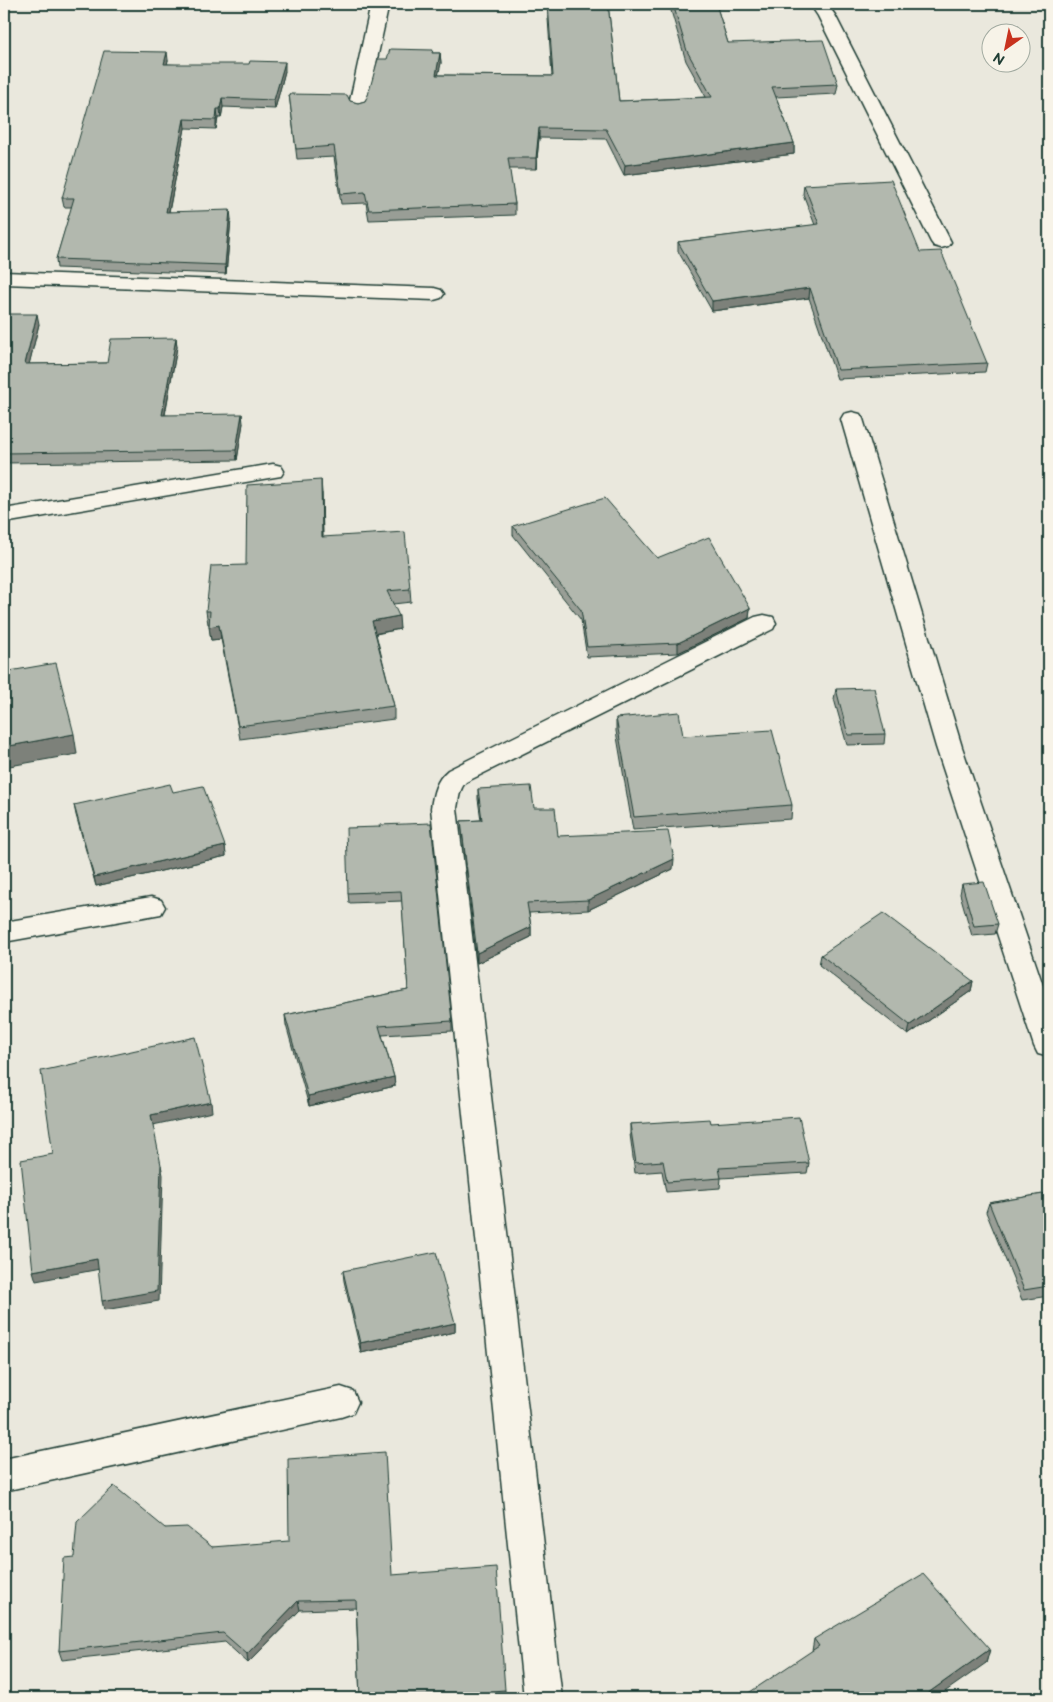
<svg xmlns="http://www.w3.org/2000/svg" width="1053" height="1702" viewBox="0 0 1053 1702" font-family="'Balsamiq Sans',sans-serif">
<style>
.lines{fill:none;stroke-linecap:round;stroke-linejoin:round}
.street-casing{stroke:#1f3d34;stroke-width:3}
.street{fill:#f7f3e8;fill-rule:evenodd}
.wall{fill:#999e96;stroke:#1f3d34}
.shaded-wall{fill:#7d817a;stroke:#1f3d34}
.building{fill:#b2b8ae;stroke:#1f3d34}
</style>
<rect width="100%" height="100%" fill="#eae8dd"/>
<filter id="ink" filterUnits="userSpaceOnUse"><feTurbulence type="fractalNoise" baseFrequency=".02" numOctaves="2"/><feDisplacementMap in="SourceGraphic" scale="10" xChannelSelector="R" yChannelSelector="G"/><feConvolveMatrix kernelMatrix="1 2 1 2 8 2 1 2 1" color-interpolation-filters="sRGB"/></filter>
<g filter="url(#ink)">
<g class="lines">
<g class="street-casing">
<path id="street" d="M 371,4 L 389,4 L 367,105 L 365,109 L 358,111 L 351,109 L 349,105 Z
M 810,4 L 827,4 L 835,15 L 951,242 L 948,246 L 941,248 L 934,246 L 931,242 L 818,16 Z
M 4,272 L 434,288 L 441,290 L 444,294 L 441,298 L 434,300 L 4,284 Z
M 852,412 L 860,414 L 863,419 L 962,747 L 1049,1003 L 1049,1057 L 1038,1054 L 1034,1046 L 936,747 L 841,419 L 844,414 Z
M 273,464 L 281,466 L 284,471 L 281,476 L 4,523 L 4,509 Z
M 764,615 L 773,617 L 776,623 L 773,629 L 466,782 C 459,789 459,799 457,808 L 562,1698 L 524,1698 L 431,808 C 433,793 436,780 448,770 L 755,617 Z
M 151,897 L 161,900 L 165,907 L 161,914 L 4,942 L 4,922 Z
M 341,1387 L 353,1391 L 358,1402 L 353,1413 L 341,1417 L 4,1491 L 4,1459 Z"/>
</g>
<use href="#street" class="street"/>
</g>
<path class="wall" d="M 547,4 L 608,4 L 619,101 L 706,97 L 686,61 L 669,4 L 716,4 L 728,43 L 838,84 L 836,94 L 776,97 L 794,143 L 794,154 L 624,175 L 606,139 L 539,138 L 536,169 L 509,169 L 515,204 L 515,215 L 369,220 L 366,203 L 341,204 L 334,157 L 297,159 L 289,94 L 350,101 L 358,103 L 365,101 L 387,59 L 433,53 L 440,53 L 441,63 L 438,75 L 552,76 Z
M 168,60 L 167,64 L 285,71 L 275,109 L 223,107 L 221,118 L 218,118 L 216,129 L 185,128 L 169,212 L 231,219 L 226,274 L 57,268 L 56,259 L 72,207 L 64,207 L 62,198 Z
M 804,185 L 920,252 L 987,363 L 985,372 L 837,379 L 809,298 L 712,311 L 678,251 L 678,242 L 815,225 L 803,194 Z
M 4,314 L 39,324 L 29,364 L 107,363 L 176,338 L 177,347 L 165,415 L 243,423 L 237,460 L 4,463 Z
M 322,493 L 323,537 L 410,589 L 411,602 L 393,604 L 400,629 L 376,634 L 394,706 L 394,719 L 240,739 L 221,639 L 211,640 L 209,624 L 208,624 L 206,611 L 246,565 Z
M 513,526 L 657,558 L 750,608 L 749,618 L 678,653 L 587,657 L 581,620 L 513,535 Z
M 836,689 L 885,734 L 884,744 L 847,745 L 834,699 Z
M 616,718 L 792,805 L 791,819 L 633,830 L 616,731 Z
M 478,789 L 534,808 L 558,836 L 673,869 L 588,910 L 529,913 L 531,927 L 531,937 L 477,963 L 462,831 L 461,821 L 481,820 L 478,799 Z
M 74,805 L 225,846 L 226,856 L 96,886 L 76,815 Z
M 379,827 L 452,1021 L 452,1031 L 382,1035 L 394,1077 L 395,1086 L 309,1106 L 286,1025 L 285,1015 L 408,990 L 402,901 L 349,903 L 348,893 Z
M 962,884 L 998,924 L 995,934 L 972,936 L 960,894 Z
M 821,955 L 973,981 L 971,991 L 908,1035 L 819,965 Z
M 711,1123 L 809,1163 L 807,1173 L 721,1178 L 720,1188 L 666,1192 L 662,1171 L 635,1173 L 630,1134 L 630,1124 Z
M 1049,1193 L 1049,1296 L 1022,1300 L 986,1212 L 989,1203 Z
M 343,1271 L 455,1323 L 455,1332 L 361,1353 L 344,1281 Z
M 165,1528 L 212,1547 L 393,1575 L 505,1690 L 505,1698 L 360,1698 L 356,1608 L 300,1610 L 248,1663 L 225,1642 L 62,1660 L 59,1651 L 74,1557 Z
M 814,1639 L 990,1649 L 986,1663 L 812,1651 Z"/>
<path class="shaded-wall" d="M 167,52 L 168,60 L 165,73 L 164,64 Z
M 440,53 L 441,63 L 436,85 L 436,75 Z
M 285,62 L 285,71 L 275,109 L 274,100 Z
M 222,98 L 223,107 L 221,118 L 220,109 Z
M 217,109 L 218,118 L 216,129 L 216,120 Z
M 184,119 L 185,128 L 167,221 L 166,212 Z
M 539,128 L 539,138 L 536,169 L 536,158 Z
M 794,143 L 794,154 L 624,175 L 625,165 Z
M 230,210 L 231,219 L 226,274 L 225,265 Z
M 810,288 L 809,298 L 712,311 L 712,301 Z
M 37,314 L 39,324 L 27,373 L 25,364 Z
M 176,338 L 177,347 L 163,424 L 162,415 Z
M 242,414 L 243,423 L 237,460 L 236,450 Z
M 321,480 L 322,493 L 323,550 L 322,537 Z
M 750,608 L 749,618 L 678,653 L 678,643 Z
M 399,616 L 400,629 L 373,634 L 372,621 Z
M 219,625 L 221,639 L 211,640 L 209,627 Z
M 74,734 L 77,754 L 4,767 L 4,747 Z
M 225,846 L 226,856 L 96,886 L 94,877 Z
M 674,859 L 673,869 L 588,910 L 588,900 Z
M 531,927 L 531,937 L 477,963 L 477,953 Z
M 973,981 L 971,991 L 908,1035 L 910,1025 Z
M 394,1077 L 395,1086 L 309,1106 L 308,1096 Z
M 211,1102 L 212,1112 L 153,1125 L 151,1115 Z
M 161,1165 L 163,1175 L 159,1301 L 104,1310 L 102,1301 Z
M 97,1259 L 100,1269 L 36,1281 L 33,1271 Z
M 455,1323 L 455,1332 L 361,1353 L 360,1343 Z
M 298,1601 L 300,1610 L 248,1663 L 247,1654 Z
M 990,1649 L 986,1663 L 936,1698 L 921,1698 Z"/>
<path class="building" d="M 548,4 L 608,4 L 619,101 L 712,97 L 687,51 L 673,4 L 716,4 L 728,43 L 823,40 L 838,84 L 772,87 L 794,143 L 625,165 L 606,129 L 539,128 L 536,158 L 508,158 L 515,204 L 369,210 L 365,192 L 341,194 L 334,146 L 296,149 L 289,94 L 347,95 L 350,101 L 358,103 L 365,101 L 368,95 L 378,59 L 387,59 L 390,49 L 433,50 L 432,53 L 440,53 L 436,75 L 553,76 Z
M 104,51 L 167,52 L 164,64 L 249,64 L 250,61 L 285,62 L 274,100 L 222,98 L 220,109 L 217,109 L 216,120 L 184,119 L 166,212 L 230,210 L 225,265 L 56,259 L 74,198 L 62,198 Z
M 891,180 L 920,252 L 941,251 L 987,363 L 838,370 L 810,288 L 712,301 L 678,242 L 819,224 L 804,185 Z
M 4,314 L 37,314 L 25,364 L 107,363 L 111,339 L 176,338 L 162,415 L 242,414 L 236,450 L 4,453 Z
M 321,480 L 322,537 L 405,532 L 410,589 L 387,591 L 399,616 L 372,621 L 394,706 L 238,726 L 219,625 L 209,627 L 210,611 L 206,611 L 211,566 L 246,565 L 247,485 Z
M 605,498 L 657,558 L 709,537 L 750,608 L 678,643 L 587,647 L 581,610 L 513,526 Z
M 56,663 L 74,734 L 4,747 L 4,672 Z
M 874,688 L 885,734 L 848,735 L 836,689 Z
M 679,712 L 683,736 L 772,730 L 792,805 L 634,817 L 616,718 Z
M 170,784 L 173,792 L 203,786 L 225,846 L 94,877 L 74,805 Z
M 531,786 L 534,808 L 555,808 L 558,836 L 668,831 L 674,859 L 588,900 L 527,903 L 531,927 L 477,953 L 461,821 L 482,820 L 478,789 Z
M 431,823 L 452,1021 L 379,1026 L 394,1077 L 308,1096 L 285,1015 L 408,990 L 401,891 L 348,893 L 346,828 L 380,827 L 379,825 Z
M 984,882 L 998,924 L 974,926 L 962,884 Z
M 883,913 L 973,981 L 910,1025 L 821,955 Z
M 195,1037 L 211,1102 L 151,1115 L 161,1165 L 157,1291 L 102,1301 L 97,1259 L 33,1271 L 21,1160 L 53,1154 L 41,1071 Z
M 799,1117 L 809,1163 L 719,1168 L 721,1178 L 667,1182 L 663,1161 L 636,1163 L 630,1124 L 710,1119 L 711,1123 Z
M 1049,1193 L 1049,1286 L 1024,1290 L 989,1203 Z
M 436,1252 L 455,1323 L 360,1343 L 343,1271 Z
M 385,1452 L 392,1575 L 496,1567 L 505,1690 L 491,1691 L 493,1698 L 360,1698 L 356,1600 L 298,1601 L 247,1654 L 223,1633 L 59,1651 L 64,1558 L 74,1557 L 77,1522 L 114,1486 L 165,1528 L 187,1527 L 212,1547 L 289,1541 L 288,1459 Z
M 923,1574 L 990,1649 L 921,1698 L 741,1698 L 819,1646 L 814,1639 Z"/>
</g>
<rect width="1053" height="1702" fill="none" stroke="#f7f3e8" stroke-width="20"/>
<rect x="10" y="10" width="1033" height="1682" fill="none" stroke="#1f3d34" stroke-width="2" filter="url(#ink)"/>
<g transform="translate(1006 48) rotate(213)"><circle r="24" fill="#f7f3e8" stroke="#a1aaa0"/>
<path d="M0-4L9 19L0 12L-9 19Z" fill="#c8321e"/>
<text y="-8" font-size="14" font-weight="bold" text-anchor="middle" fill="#1f3d34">N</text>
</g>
</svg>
